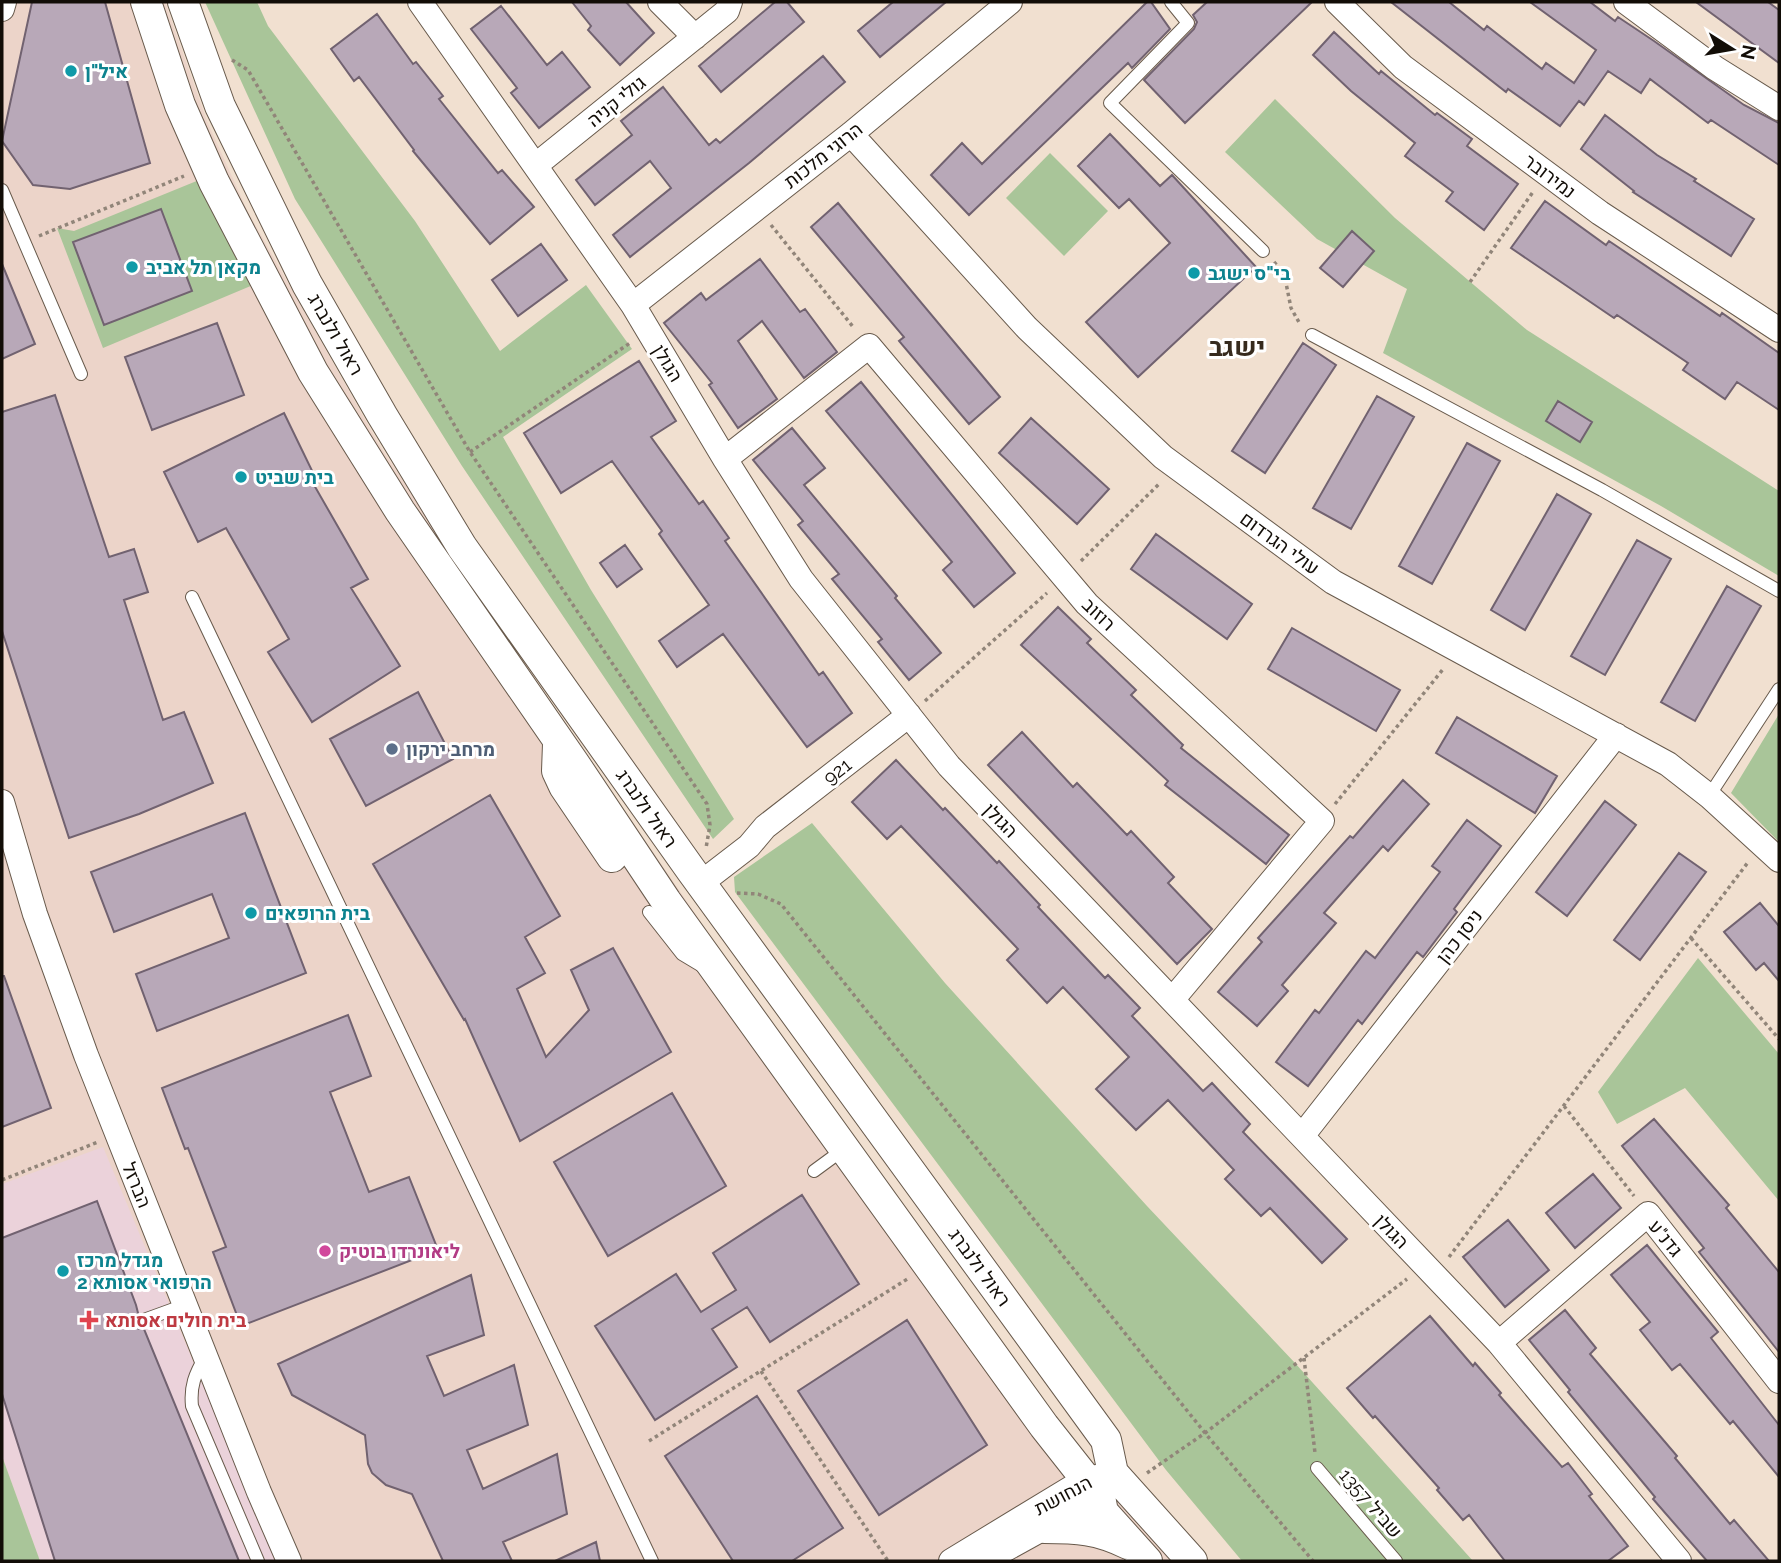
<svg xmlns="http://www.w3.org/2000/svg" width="1781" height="1563" viewBox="0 0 1781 1563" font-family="Raleway,Heebo,sans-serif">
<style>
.industrial{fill:#ecd4c9}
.medical{fill:#ebd2da}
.green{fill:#a9c599}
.building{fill:#b8a8b8;stroke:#716270;stroke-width:2}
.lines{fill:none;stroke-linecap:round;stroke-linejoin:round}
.service-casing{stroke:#685a4c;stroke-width:14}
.minor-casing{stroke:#685a4c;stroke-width:26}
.tertiary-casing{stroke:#685a4c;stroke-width:32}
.path{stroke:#918579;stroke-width:3.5;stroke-dasharray:3.5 3.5;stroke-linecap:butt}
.service{stroke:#fff;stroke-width:12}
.minor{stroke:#fff;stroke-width:24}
.tertiary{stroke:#fff;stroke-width:30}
.culture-dot{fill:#0f9aa8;stroke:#fff;stroke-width:2.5}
.service-dot{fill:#5c6f8a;stroke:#fff;stroke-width:2.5}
.hotel-dot{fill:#d1479c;stroke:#fff;stroke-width:2.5}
.health-dot{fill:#e0444e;stroke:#fff;stroke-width:2.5}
.labels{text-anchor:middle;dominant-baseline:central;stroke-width:6;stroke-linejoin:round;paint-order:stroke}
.culture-label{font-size:19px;font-weight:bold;fill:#0d838f;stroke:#fff;text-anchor:start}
.street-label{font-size:19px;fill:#120d07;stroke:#fff}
.service-label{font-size:19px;font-weight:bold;fill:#4e5e75;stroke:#fff;text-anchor:start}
.hotel-label{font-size:19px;font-weight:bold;fill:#b23c85;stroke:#fff;text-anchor:start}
.health-label{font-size:19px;font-weight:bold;fill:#be3a42;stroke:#fff;text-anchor:start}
.district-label{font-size:26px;font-weight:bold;fill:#362a1d;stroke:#fff}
</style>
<rect width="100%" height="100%" fill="#f1e0d0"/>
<path class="industrial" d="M 2,2 L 165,2 L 207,121 L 248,212 L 380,446 L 540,687 L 744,985 L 822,1091 L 1076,1453 L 1172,1561 L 40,1561 L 2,1456 Z"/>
<path class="medical" d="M 103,1147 L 277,1561 L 40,1561 L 2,1456 L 2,1184 Z"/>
<path class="green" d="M 205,2 L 257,2 L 268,26 L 415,221 L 500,351 L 586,285 L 632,349 L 503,437 L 591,590 L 734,819 L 713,839 L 462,466 L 295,199 Z
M 1275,99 L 1395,218 L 1527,330 L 1779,491 L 1779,576 L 1661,506 L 1383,353 L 1407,289 L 1317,239 L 1225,152 Z
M 1050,153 L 1108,211 L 1064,256 L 1006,198 Z
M 204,178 L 265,280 L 103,348 L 57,228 L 74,231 Z
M 1779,714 L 1779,842 L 1731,793 Z
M 812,823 L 945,983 L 1147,1206 L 1295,1363 L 1473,1561 L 1242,1561 L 1166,1470 L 735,892 L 734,877 Z
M 1698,958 L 1779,1054 L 1779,1201 L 1685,1088 L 1617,1124 L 1598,1092 Z
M 2,1456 L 40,1561 L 2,1561 Z"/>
<path class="building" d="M 32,2 L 105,2 L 150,163 L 70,189 L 33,185 L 2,141 Z
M 572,2 L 626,2 L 654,33 L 620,65 L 588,30 L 591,26 Z
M 775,2 L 787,2 L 804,22 L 721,92 L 699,66 Z
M 893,2 L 946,2 L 880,57 L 858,31 Z
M 1147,2 L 1151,2 L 1170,29 L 1132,68 L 1128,63 L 969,215 L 931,175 L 962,143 L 982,164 Z
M 1207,2 L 1312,2 L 1185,123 L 1144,80 L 1194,29 L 1197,22 L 1193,15 Z
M 1391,2 L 1449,2 L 1484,30 L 1487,26 L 1542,69 L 1546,63 L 1574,83 L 1596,50 L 1530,2 L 1590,2 L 1615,21 L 1618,17 L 1654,41 L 1744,105 L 1779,123 L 1779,165 L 1711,120 L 1708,123 L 1650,79 L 1641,93 L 1608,71 L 1584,105 L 1579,101 L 1560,126 L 1508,89 L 1506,92 Z
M 1696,2 L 1768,2 L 1779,10 L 1779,63 Z
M 501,6 L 547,65 L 562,52 L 590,87 L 539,128 L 511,93 L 517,88 L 471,29 Z
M 377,14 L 413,64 L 416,62 L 443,96 L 439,99 L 498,173 L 502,170 L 534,207 L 490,244 L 413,151 L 414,150 L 359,77 L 354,81 L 331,49 Z
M 1334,32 L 1379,74 L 1381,71 L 1435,115 L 1437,113 L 1472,139 L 1467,146 L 1518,184 L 1484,230 L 1446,201 L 1453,192 L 1405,156 L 1415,143 L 1351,91 L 1313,55 Z
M 823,56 L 845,82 L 749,163 L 630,257 L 613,235 L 671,188 L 650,161 L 595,205 L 576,180 L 632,135 L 621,121 L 663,87 L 709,145 L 716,139 L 720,143 Z
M 1605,115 L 1657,155 L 1696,179 L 1694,181 L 1754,219 L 1731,256 L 1633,192 L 1634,191 L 1581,149 Z
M 1110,134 L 1160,186 L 1172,175 L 1256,267 L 1138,377 L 1086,322 L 1170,243 L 1129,199 L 1119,208 L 1078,166 Z
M 1545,201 L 1606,245 L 1609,241 L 1720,316 L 1722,313 L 1779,353 L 1779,410 L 1737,382 L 1725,399 L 1683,370 L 1688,363 L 1617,315 L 1614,318 L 1511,248 Z
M 838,203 L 1000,397 L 969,424 L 899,341 L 904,337 L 811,227 Z
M 161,209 L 192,291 L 104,325 L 73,242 Z
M 1352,231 L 1374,251 L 1343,287 L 1320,268 Z
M 541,244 L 567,280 L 518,316 L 492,280 Z
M 760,259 L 800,312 L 805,309 L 837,352 L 804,378 L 762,321 L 738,341 L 777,399 L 738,428 L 709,385 L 712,383 L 664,323 L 701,293 L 706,300 Z
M 2,264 L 35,344 L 2,359 Z
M 217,323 L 244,395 L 152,430 L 125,357 Z
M 1303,343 L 1336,365 L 1265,473 L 1232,451 Z
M 639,361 L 676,421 L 651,437 L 699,504 L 703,501 L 729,538 L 725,541 L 819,675 L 823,672 L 852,713 L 807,747 L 723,634 L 677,667 L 659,641 L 709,605 L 659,534 L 662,531 L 612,461 L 561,493 L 524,433 Z
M 861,382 L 1015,573 L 974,607 L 943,570 L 952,562 L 826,411 Z
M 55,395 L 109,557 L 134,549 L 148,592 L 124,600 L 163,720 L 184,712 L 213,783 L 139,814 L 69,838 L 2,631 L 2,412 Z
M 1377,396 L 1414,417 L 1351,529 L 1313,508 Z
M 1558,401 L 1592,422 L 1580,442 L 1546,421 Z
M 284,413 L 318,483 L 314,485 L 368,579 L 351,588 L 400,666 L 312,722 L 268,652 L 289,639 L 226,528 L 198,542 L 164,472 Z
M 1031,418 L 1109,489 L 1077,524 L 999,453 Z
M 792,428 L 825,468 L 804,485 L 897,596 L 895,598 L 941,653 L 909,680 L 878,642 L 882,639 L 832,579 L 839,574 L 798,525 L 803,521 L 753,460 Z
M 1467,443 L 1500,461 L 1432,584 L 1399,566 Z
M 1557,494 L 1591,514 L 1525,630 L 1491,610 Z
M 1156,534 L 1252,604 L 1227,639 L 1131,569 Z
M 1637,540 L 1671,559 L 1605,675 L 1571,656 Z
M 625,545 L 642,569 L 617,587 L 600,563 Z
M 1727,586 L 1761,606 L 1695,721 L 1661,702 Z
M 1058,607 L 1091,639 L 1087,643 L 1136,690 L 1131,695 L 1183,745 L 1181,748 L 1289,835 L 1266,864 L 1165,785 L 1168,781 L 1021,645 Z
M 1292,628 L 1400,690 L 1376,731 L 1268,669 Z
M 418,692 L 453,759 L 366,806 L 330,739 Z
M 1457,717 L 1557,776 L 1535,813 L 1436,753 Z
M 1022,732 L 1073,787 L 1077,783 L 1127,835 L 1131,831 L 1174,877 L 1168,883 L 1212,929 L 1177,964 L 988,765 Z
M 896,760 L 943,810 L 945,808 L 997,863 L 999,861 L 1040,905 L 1038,907 L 1105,978 L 1108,975 L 1140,1008 L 1132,1016 L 1203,1091 L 1212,1083 L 1250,1124 L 1243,1132 L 1347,1239 L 1322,1263 L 1270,1208 L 1261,1216 L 1225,1179 L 1234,1170 L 1168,1100 L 1136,1130 L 1096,1089 L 1129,1057 L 1063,987 L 1047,1003 L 1007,960 L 1018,949 L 901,826 L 887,839 L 852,802 Z
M 1403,780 L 1429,804 L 1388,851 L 1383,846 L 1324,913 L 1336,923 L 1282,985 L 1288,991 L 1257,1026 L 1218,992 L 1262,942 L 1258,938 L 1350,836 L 1353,838 Z
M 490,795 L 560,916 L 525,937 L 545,973 L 517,989 L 546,1057 L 589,1010 L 571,970 L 613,948 L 671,1052 L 520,1141 L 465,1019 L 464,1020 L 373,864 Z
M 1605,801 L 1636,825 L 1567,916 L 1536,892 Z
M 245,813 L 306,973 L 157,1031 L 136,974 L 229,938 L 212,894 L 114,932 L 91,872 Z
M 1467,820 L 1501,846 L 1454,909 L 1457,912 L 1423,957 L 1417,952 L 1362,1024 L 1358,1020 L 1308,1086 L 1276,1062 L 1315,1010 L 1319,1013 L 1366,951 L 1375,958 L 1440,872 L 1432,866 Z
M 1679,853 L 1706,872 L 1640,960 L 1614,940 Z
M 1760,903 L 1779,926 L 1779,981 L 1764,963 L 1756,970 L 1724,932 Z
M 2,976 L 4,976 L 51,1108 L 2,1127 Z
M 348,1015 L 371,1076 L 330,1092 L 369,1192 L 409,1177 L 438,1250 L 241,1326 L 213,1252 L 226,1247 L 188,1148 L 185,1149 L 162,1088 Z
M 672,1093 L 726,1186 L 608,1256 L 554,1162 Z
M 1654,1119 L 1729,1205 L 1726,1208 L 1779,1272 L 1779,1352 L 1699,1252 L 1704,1248 L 1622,1146 Z
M 1593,1174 L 1621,1208 L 1575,1248 L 1546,1213 Z
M 802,1195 L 859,1284 L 770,1342 L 747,1307 L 712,1329 L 737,1367 L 655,1420 L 595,1326 L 676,1274 L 701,1312 L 736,1290 L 713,1253 Z
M 97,1201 L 136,1305 L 138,1313 L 133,1319 L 133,1325 L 139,1329 L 144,1329 L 239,1561 L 55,1561 L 2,1394 L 2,1238 Z
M 1508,1220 L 1549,1270 L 1505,1307 L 1463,1257 Z
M 1647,1245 L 1718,1332 L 1711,1338 L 1779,1425 L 1779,1477 L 1733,1421 L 1730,1424 L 1680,1364 L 1672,1370 L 1640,1330 L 1650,1322 L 1611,1275 Z
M 471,1275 L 484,1335 L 427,1356 L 444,1396 L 514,1365 L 528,1425 L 467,1450 L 483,1489 L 557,1454 L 567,1514 L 503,1542 L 512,1561 L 443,1561 L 412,1494 L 386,1485 L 372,1473 L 368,1464 L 365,1435 L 292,1395 L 278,1364 Z
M 1565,1310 L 1596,1348 L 1590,1354 L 1677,1456 L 1675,1458 L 1730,1524 L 1734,1520 L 1769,1561 L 1707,1561 L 1653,1499 L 1655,1497 L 1568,1392 L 1570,1390 L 1529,1340 Z
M 1430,1316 L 1473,1366 L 1475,1363 L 1501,1393 L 1499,1395 L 1562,1467 L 1568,1463 L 1592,1494 L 1589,1496 L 1628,1546 L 1608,1561 L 1505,1561 L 1469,1515 L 1463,1520 L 1437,1490 L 1439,1488 L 1375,1416 L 1373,1418 L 1347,1388 Z
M 907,1320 L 987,1445 L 879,1515 L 798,1391 Z
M 757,1396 L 843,1528 L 792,1561 L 733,1561 L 665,1456 Z
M 596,1542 L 600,1561 L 555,1561 Z"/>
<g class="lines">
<g class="service-casing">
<path id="service" d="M 1171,2 L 1188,23 L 1110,103 L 1263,251
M 2,190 L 81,374
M 1312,335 L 1602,490 L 1779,591
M 192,597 L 652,1561
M 1709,796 L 1779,689
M 649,912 L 682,954 L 702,966
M 814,1171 L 844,1149
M 141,1321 L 185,1305
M 205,1357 C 195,1374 190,1386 192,1406 L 258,1561
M 1317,1468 L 1396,1561"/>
</g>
<g class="minor-casing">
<path id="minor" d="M 420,2 L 633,305 L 725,459 L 801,579 L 949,766 L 1499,1343 L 1679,1561
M 660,2 L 695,37
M 1337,2 L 1403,67 L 1600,213 L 1779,330
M 1626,2 L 1715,68 L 1779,108
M 2,9 L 4,2
M 851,134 L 1027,328 L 1163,457 L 1333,582 L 1668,764 L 1709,796 L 1779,860
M 536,165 L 727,11 L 730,2
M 633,305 L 851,134 L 1010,2
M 725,459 L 869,346 L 1087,604 L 1322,821 L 1172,1000
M 2,802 L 35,914 L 86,1055 L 259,1492 L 289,1561
M 701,883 L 749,846 L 765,827 L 909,715
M 1302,1136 L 1616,735
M 1499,1343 L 1648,1214 L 1779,1381
M 951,1561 L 1086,1479 L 1102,1476
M 984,1561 L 1100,1497 L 1108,1482"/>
</g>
<g class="tertiary-casing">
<path id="tertiary" d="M 146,2 L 180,105 L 214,182 L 313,372 L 400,511 L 574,763 L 666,901 L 1044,1426 L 1100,1497 L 1103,1512 L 1147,1561
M 183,2 L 220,106 L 307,284 L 382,415 L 462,547 L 691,870 L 1106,1440 L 1113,1473 L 1192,1561
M 558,744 L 557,771 L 564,786 L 612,857
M 1044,1528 C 1077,1528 1098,1529 1128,1544"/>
</g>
<path class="path" d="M 232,60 L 248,70 L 470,452 L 707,804 L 710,825 L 706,848
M 771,225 L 854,328
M 39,236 L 184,176
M 1274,262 L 1284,273 L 1291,308 L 1300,324
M 1470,282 L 1533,192
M 470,452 L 630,343
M 1081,561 L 1160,483
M 925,701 L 1047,593
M 1335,804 L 1444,668
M 737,893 L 758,894 L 781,904 L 1205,1433 L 1313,1561
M 1691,938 L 1779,1039
M 1564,1106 L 1634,1196
M 2,1180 L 98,1142
M 1449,1257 L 1749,861
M 1304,1358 L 1315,1453
M 761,1371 L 888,1561
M 649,1441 L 909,1278
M 1147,1473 L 1205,1433 L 1407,1279"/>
<use href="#service" class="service"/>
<use href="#minor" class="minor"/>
<use href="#tertiary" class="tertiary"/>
</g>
<g class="culture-dot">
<circle cx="71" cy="71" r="7"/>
<circle cx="132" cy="267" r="7"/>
<circle cx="1194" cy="273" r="7"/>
<circle cx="241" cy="477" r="7"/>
<circle cx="251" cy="913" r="7"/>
<circle cx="63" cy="1271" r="7"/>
</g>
<circle class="service-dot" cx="392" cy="749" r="7"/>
<circle class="hotel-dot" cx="325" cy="1251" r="7"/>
<path class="health-dot" d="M85.5 1309.5h7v7h7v7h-7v7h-7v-7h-7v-7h7z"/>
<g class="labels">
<g class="culture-label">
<text x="85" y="71">איל"ן</text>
<text x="146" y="267">מקאן תל אביב</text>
<text x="1208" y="273">בי"ס ישגב</text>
<text x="255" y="477">בית שביט</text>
<text x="265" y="913">בית הרופאים</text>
<text x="77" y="1260">מגדל מרכז<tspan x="77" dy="22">הרפואי אסותא 2</tspan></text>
</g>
<g class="street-label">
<text transform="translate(616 101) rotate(-39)">גולי קניה</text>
<text transform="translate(823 155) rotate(-38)">הרוגי מלכות</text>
<text transform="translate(1550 176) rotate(37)">נמירובר</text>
<text transform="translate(336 334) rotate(60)">ראול ולנברג</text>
<text transform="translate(668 363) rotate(59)">הגולן</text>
<text transform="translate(1280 543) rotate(36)">עולי הגרדום</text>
<text transform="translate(1099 614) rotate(44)">רוזוב</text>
<text transform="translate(837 771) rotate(-38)">921</text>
<text transform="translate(647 808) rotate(55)">ראול ולנברג</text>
<text transform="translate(1001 820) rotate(46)">הגולן</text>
<text transform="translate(1459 936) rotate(-52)">ניסן כהן</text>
<text transform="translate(137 1185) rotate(68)">הברזל</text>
<text transform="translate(1392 1231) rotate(46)">הגולן</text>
<text transform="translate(1666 1238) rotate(51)">גדנ"ע</text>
<text transform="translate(980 1267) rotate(54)">ראול ולנברג</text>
<text transform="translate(1063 1495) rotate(-28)">הנחושת</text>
<text transform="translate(1371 1503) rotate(49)">שביל 1357</text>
</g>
<g class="service-label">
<text x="406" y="749">מרחב ירקון</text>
</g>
<g class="hotel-label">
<text x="339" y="1251">ליאונרדו בוטיק</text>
</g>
<g class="health-label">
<text x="105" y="1320">בית חולים אסותא</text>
</g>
<g class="district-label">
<text x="1237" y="347">ישגב</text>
</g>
</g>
<rect width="1781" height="1563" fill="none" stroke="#120d07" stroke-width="7"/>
<g transform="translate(1732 49) rotate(101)" stroke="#ffffff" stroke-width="5" paint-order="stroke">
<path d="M0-5L12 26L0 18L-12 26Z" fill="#120d07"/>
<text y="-10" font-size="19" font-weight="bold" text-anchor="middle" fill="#120d07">N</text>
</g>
</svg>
